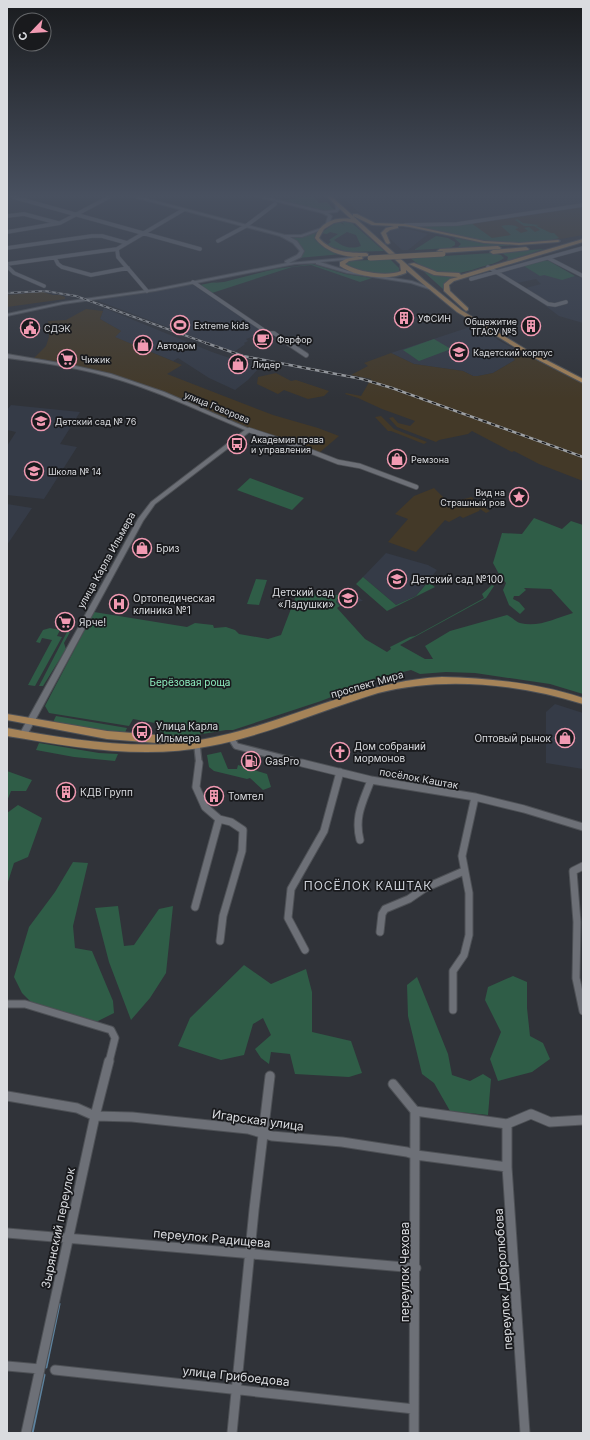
<svg xmlns="http://www.w3.org/2000/svg" width="590" height="1440" viewBox="0 0 590 1440" font-family="Inter,sans-serif">
<style>
.built{fill:#353b47}
.industrial{fill:#433928}
.green{fill:#2f5d47;fill-rule:evenodd}
.lines{fill:none;stroke-linecap:round;stroke-linejoin:round}
.stream{stroke:#5d839f;stroke-width:3}
.street-far4-casing{stroke:#4e5156;stroke-width:4.5}
.street-far3-casing{stroke:#4e5156;stroke-width:6}
.street-far2-casing{stroke:#4e5156;stroke-width:8}
.street-far1-casing{stroke:#4e5156;stroke-width:9}
.street-casing{stroke:#4e5156;stroke-width:11}
.secondary-casing{stroke:#4e5156;stroke-width:2}
.primary-casing{stroke:#4e5156;stroke-width:2}
.street-far4{stroke:#6d7077;stroke-width:3.5}
.street-far3{stroke:#6d7077;stroke-width:4.5}
.street-far2{stroke:#6d7077;stroke-width:5.5}
.street-far1{stroke:#6d7077;stroke-width:7}
.street{stroke:#6d7077;stroke-width:9}
.secondary{fill:#6d7077;fill-rule:evenodd}
.primary{fill:#a58358;fill-rule:evenodd}
.rail-far1-casing{stroke:#9c9fa3;stroke-width:2}
.rail-casing{stroke:#9c9fa3;stroke-width:2.5}
.rail-far1{stroke:#191a1d;stroke-width:1;stroke-dasharray:3.5;stroke-linecap:butt}
.rail{stroke:#191a1d;stroke-width:1.5;stroke-dasharray:4.5;stroke-linecap:butt}
.primary-bridge-casing{stroke:#4e5156;stroke-width:6;stroke-linecap:butt}
.primary-bridge{stroke:#a58358;stroke-width:5}
.labels{text-anchor:middle;dominant-baseline:central;stroke-width:3.5;stroke-linejoin:round;paint-order:stroke}
.far-poi-label{font-size:9px;fill:#dadce0;stroke:#191a1d;text-anchor:start}
.far-street-label{font-size:9px;fill:#dadce0;stroke:#191a1d}
.poi-label{font-size:10px;fill:#dadce0;stroke:#191a1d;text-anchor:start}
.street-label{font-size:10px;fill:#dadce0;stroke:#191a1d}
.park-label{font-size:10px;fill:#8eeebf;stroke:#191a1d}
.quarter-label{font-size:12px;letter-spacing:1px;fill:#ccd0d8;stroke:#191a1d}
.near-street-label{font-size:12px;fill:#dadce0;stroke:#191a1d}
</style>
<rect width="100%" height="100%" fill="#303339"/>
<path class="built" d="M 342,197 L 379,197 L 385,199 L 397,197 L 583,197 L 583,204 L 454,223 L 432,225 L 379,223 L 366,219 Z
M 395,228 L 408,229 L 428,234 L 408,250 L 402,250 L 386,235 L 386,231 Z
M 539,255 L 575,276 L 583,278 L 583,323 L 559,316 L 538,300 L 542,299 L 526,288 L 541,284 L 536,279 L 517,283 L 493,269 Z
M 192,284 L 266,332 L 246,339 L 248,341 L 244,343 L 245,344 L 244,345 L 234,352 L 93,299 L 147,292 Z
M 104,308 L 212,352 L 259,368 L 248,380 L 235,390 L 209,378 L 178,358 L 173,361 L 114,337 L 121,331 L 100,319 Z
M 476,325 L 500,341 L 524,354 L 513,358 L 515,360 L 493,373 L 478,376 L 473,376 L 463,371 L 414,364 L 391,353 Z
M 11,405 L 80,412 L 60,444 L 77,447 L 44,499 L 7,495 L 7,446 L 16,432 L 7,430 L 7,410 Z
M 7,504 L 32,508 L 7,545 Z
M 386,553 L 428,565 L 437,570 L 416,596 L 396,605 L 363,577 Z
M 350,590 L 363,601 L 354,602 L 349,607 L 340,606 L 336,602 L 339,595 Z
M 555,704 L 583,713 L 583,769 L 546,763 L 546,712 Z"/>
<path class="industrial" d="M 583,206 L 583,235 L 544,242 L 519,243 L 484,241 L 415,226 L 447,226 Z
M 43,292 L 53,295 L 60,295 L 65,297 L 65,299 L 7,307 L 7,295 Z
M 86,309 L 103,311 L 100,319 L 121,331 L 115,337 L 182,365 L 167,374 L 273,415 L 318,428 L 339,436 L 319,453 L 251,429 L 126,379 L 66,363 L 34,358 L 46,346 L 49,337 L 48,321 L 66,320 Z
M 391,353 L 414,364 L 463,371 L 473,376 L 478,376 L 493,373 L 515,360 L 513,358 L 524,354 L 583,383 L 583,481 L 539,464 L 514,451 L 512,452 L 472,431 L 468,434 L 439,440 L 436,442 L 397,427 L 389,418 L 393,417 L 398,423 L 410,426 L 415,421 L 382,409 L 358,398 L 345,394 L 346,393 L 361,396 L 371,379 L 351,375 L 368,366 L 364,363 Z
M 276,373 L 291,381 L 296,380 L 329,391 L 324,396 L 308,399 L 284,390 L 278,394 L 257,384 L 258,377 Z
M 381,416 L 394,429 L 427,442 L 424,444 L 391,431 L 388,431 L 375,417 Z
M 434,488 L 445,499 L 456,501 L 472,497 L 476,502 L 490,511 L 486,513 L 480,509 L 479,511 L 463,518 L 460,516 L 449,522 L 445,520 L 416,552 L 388,542 L 408,519 L 395,514 L 414,496 Z"/>
<path class="green" d="M 305,197 L 314,197 L 319,203 L 327,202 L 334,210 L 325,211 L 281,201 Z
M 517,219 L 523,223 L 539,225 L 536,226 L 551,233 L 554,233 L 559,238 C 526,249 452,238 419,227 L 471,223 L 492,238 L 511,235 L 501,226 C 507,225 513,224 519,228 L 515,229 L 521,233 L 528,231 L 524,228 L 529,227 L 535,232 L 540,230 L 534,226 L 524,226 L 515,220 Z
M 341,221 L 352,223 L 384,251 L 348,252 L 329,246 L 328,244 L 331,242 L 329,240 L 338,234 L 330,232 L 327,234 L 321,233 L 335,223 L 340,222 L 345,226 ZM 347,232 L 356,235 L 361,246 C 349,250 342,246 334,240 Z
M 316,232 L 314,238 C 321,247 331,251 342,254 L 298,258 L 303,253 L 303,248 L 287,236 L 301,237 Z
M 436,236 L 448,238 L 455,242 L 455,245 L 450,248 L 414,250 Z
M 454,238 L 485,243 L 516,245 L 456,249 L 461,244 Z
M 544,249 L 507,261 L 508,257 L 500,252 Z
M 493,253 L 501,255 L 504,258 C 498,263 488,265 481,267 C 452,277 435,278 410,258 Z
M 390,259 L 399,268 L 399,272 C 386,278 356,272 344,264 L 350,261 Z
M 544,260 L 549,261 L 575,276 L 562,280 L 544,275 L 540,276 L 524,266 Z
M 312,264 L 345,274 L 372,278 L 360,282 L 311,265 L 292,267 L 212,293 L 200,285 L 220,281 L 212,283 L 224,282 L 275,269 Z
M 424,272 L 437,276 L 457,277 L 445,283 L 443,289 Z
M 434,339 L 451,349 L 419,361 L 403,350 Z
M 250,478 L 304,498 L 292,510 L 237,490 Z
M 534,518 L 562,529 L 571,521 L 583,525 L 583,694 L 550,684 L 475,673 L 446,672 L 420,674 L 411,670 L 380,678 L 321,701 L 233,730 L 226,730 L 185,737 L 164,736 L 155,723 L 133,719 L 129,726 L 49,713 L 45,706 L 94,612 L 187,627 L 195,623 L 213,625 L 214,628 L 226,627 L 235,630 L 239,634 L 268,639 L 281,635 L 297,593 L 339,595 L 336,602 L 340,606 L 337,608 L 365,639 L 387,652 L 391,649 L 390,647 L 410,637 L 415,636 L 484,598 L 482,594 L 492,585 L 494,586 L 486,598 L 400,645 L 425,659 L 433,659 L 425,646 L 450,631 L 507,615 C 512,617 516,622 520,623 C 538,628 556,618 573,613 L 551,589 L 524,588 L 526,590 L 519,596 L 514,596 L 513,599 L 519,602 L 525,609 L 520,614 L 509,605 L 503,590 L 506,583 L 500,576 L 493,563 L 502,533 L 522,534 Z
M 363,577 L 396,605 L 416,596 L 428,582 L 435,587 L 387,611 L 356,584 Z
M 256,579 L 267,580 L 259,605 L 247,604 Z
M 50,628 L 60,630 L 57,636 L 62,637 L 35,686 L 28,685 L 52,640 L 42,638 L 40,643 L 36,642 L 43,630 Z
M 67,632 L 70,632 L 64,643 L 66,649 L 43,686 L 39,686 Z
M 56,716 L 127,728 L 124,735 L 53,722 Z
M 39,743 L 99,753 L 118,754 L 115,761 L 74,757 L 36,750 Z
M 221,752 L 228,769 L 237,769 L 238,765 L 267,774 L 271,787 L 263,790 L 250,778 L 247,779 L 214,771 L 209,767 L 207,755 Z
M 7,771 L 32,780 L 26,791 L 11,791 L 7,801 Z
M 18,805 L 42,818 L 28,857 L 14,863 L 7,885 L 7,813 Z
M 73,862 L 88,863 L 73,926 L 75,948 L 92,951 L 113,1001 L 114,1013 L 96,1022 L 32,1003 L 22,993 L 14,977 L 29,927 L 55,892 Z
M 118,906 L 124,946 L 134,945 L 159,909 L 173,906 L 166,973 L 150,998 L 131,1020 L 109,962 L 95,908 Z
M 244,965 L 271,984 L 306,969 L 312,992 L 312,1032 L 351,1041 L 362,1073 L 349,1077 L 295,1074 L 290,1054 L 271,1052 L 269,1064 L 261,1058 L 255,1049 L 271,1035 L 263,1018 L 253,1024 L 244,1055 L 221,1060 L 178,1046 L 190,1018 Z
M 513,976 L 527,982 L 527,1008 L 530,1036 L 543,1043 L 550,1059 L 532,1072 L 498,1081 L 490,1059 L 501,1032 L 485,1000 L 488,987 Z
M 417,977 L 448,1054 L 452,1075 L 470,1081 L 483,1074 L 491,1079 L 488,1115 L 450,1111 L 434,1083 L 422,1074 L 408,1016 L 407,985 Z"/>
<g class="lines">
<path class="stream" d="M 46,1367 L 59,1304
M 32,1433 L 44,1375"/>
<g class="street-far4-casing">
<path id="street-far4" d="M 13,197 L 200,249
M 7,216 L 24,214 L 58,223
M 405,225 L 457,224 L 583,205
M 7,232 L 60,223 L 109,197
M 218,241 L 246,226 L 275,204
M 7,248 L 92,236 L 102,236 L 127,243
M 117,249 L 118,257 L 147,291
M 55,258 L 58,264 L 62,267 L 91,275 L 128,268
M 548,258 L 583,276
M 7,264 L 117,249 L 183,210
M 7,266 L 14,273 L 44,286
M 488,267 L 548,304 L 555,305 L 566,302
M 471,279 L 583,248
M 193,282 L 268,333 L 274,333 L 289,344"/>
</g>
<g class="street-far3-casing">
<path id="street-far3" d="M 288,343 L 306,355
M 249,430 L 292,444 L 338,462 L 360,466 L 416,487"/>
</g>
<g class="street-far2-casing">
<path id="street-far2" d="M 231,738 L 236,746 L 306,764
M 197,745 L 199,764"/>
</g>
<g class="street-far1-casing">
<path id="street-far1" d="M 199,763 L 196,787 L 205,807 L 219,819 L 231,822 L 243,830 L 242,851 L 223,916 L 220,941
M 302,763 L 371,780 L 475,797 L 524,809 L 583,827
M 360,840 C 354,816 363,802 371,780
M 583,866 L 573,871 L 577,922 L 576,978 L 583,1011
M 195,907 L 219,819
M 380,932 L 382,914 L 385,909 L 409,899 L 425,888 L 464,871
M 305,950 L 288,918 L 291,889 L 324,831 L 340,772
M 7,1004 L 25,1004 L 111,1030 L 115,1038 L 109,1062
M 453,1010 L 453,971 L 464,955 L 469,935 L 469,893 L 462,856 L 475,797"/>
</g>
<g class="street-casing">
<path id="street" d="M 393,1084 L 415,1111 L 507,1124 L 531,1114 L 550,1122 L 583,1120
M 7,1096 L 77,1108 L 95,1116 L 132,1117 L 248,1129 L 272,1136 L 342,1142 L 407,1152 L 416,1155 L 507,1167
M 507,1124 L 507,1167 L 525,1433
M 7,1233 L 416,1268
M 7,1366 L 40,1369
M 55,1370 L 414,1409
M 26,1433 L 95,1116 L 109,1061
M 232,1433 L 254,1210 L 270,1076
M 414,1433 L 415,1111"/>
</g>
<g class="secondary-casing">
<path id="secondary" d="M 133,197 L 141,197 L 285,235 L 301,235 L 324,227 L 324,229 L 302,237 L 290,237 L 297,241 L 304,251 L 301,257 L 289,263 L 354,257 L 356,257 L 356,259 L 320,262 L 348,271 L 412,281 L 434,289 L 432,290 L 411,283 L 347,273 L 316,264 L 316,263 L 295,264 L 155,291 L 63,304 L 7,316 L 7,314 L 63,302 L 155,289 L 287,263 L 285,262 L 285,261 L 297,255 L 300,251 L 293,243 L 280,236 Z
M 258,197 L 266,197 L 324,211 L 335,210 L 336,209 L 335,205 L 337,204 L 339,205 L 340,209 L 337,212 L 328,213 L 332,216 L 330,223 L 328,224 L 326,223 L 328,216 L 322,213 Z
M 7,354 L 71,365 L 111,374 L 164,392 L 252,430 L 155,504 L 143,521 L 26,737 L 20,737 L 19,735 L 138,519 L 151,502 L 245,430 C 199,411 154,389 106,376 C 74,367 40,362 7,358 Z"/>
</g>
<g class="primary-casing">
<path id="primary" d="M 327,197 L 332,197 L 424,280 L 461,310 L 527,350 L 583,379 L 583,383 L 523,352 L 457,312 L 406,270 L 406,273 C 388,281 356,277 340,266 L 340,262 L 346,259 L 360,256 L 363,258 L 362,259 L 349,261 L 345,264 C 357,272 388,277 401,271 L 400,264 L 355,223 L 344,221 L 334,223 L 324,229 L 319,238 C 331,252 349,253 366,253 L 368,254 L 368,256 C 349,259 327,254 315,238 C 320,222 335,217 351,219 Z
M 353,214 L 357,214 L 375,223 L 405,224 L 484,241 L 519,243 L 558,240 L 560,241 L 558,242 L 519,245 L 484,243 L 405,226 L 398,226 L 398,228 L 390,230 L 386,233 L 390,243 L 388,244 L 386,243 L 381,233 L 386,228 L 394,226 L 372,225 L 353,216 Z
M 583,239 L 583,242 L 454,281 L 449,285 L 450,291 L 468,308 L 468,310 L 466,311 L 444,291 L 444,284 L 450,279 L 458,277 L 434,275 L 409,264 L 414,263 L 437,272 L 459,273 L 461,275 Z
M 498,246 L 501,248 L 500,249 L 440,253 L 437,251 L 440,249 Z
M 526,247 L 529,249 L 528,250 L 493,254 L 490,252 L 493,250 Z
M 442,677 C 489,678 538,683 583,698 L 583,704 C 518,684 445,676 378,693 C 322,710 267,735 210,746 C 143,760 73,747 7,736 L 7,728 C 61,738 115,747 170,744 L 107,739 L 7,720 L 7,714 L 107,731 L 182,737 L 185,738 L 186,742 C 275,731 353,681 442,677 Z"/>
</g>
<use href="#street-far4" class="street-far4"/>
<use href="#street-far3" class="street-far3"/>
<use href="#street-far2" class="street-far2"/>
<use href="#street-far1" class="street-far1"/>
<use href="#street" class="street"/>
<use href="#secondary" class="secondary"/>
<use href="#primary" class="primary"/>
<g class="rail-far1-casing">
<path id="rail-far1" d="M 7,293 L 45,291 L 76,296 L 209,344"/>
</g>
<g class="rail-casing">
<path id="rail" d="M 206,343 L 243,356 L 362,379 L 392,388 L 583,457"/>
</g>
<use href="#rail-far1" class="rail-far1"/>
<use href="#rail" class="rail"/>
<g class="primary-bridge-casing">
<path id="primary-bridge" d="M 370,258 L 443,254"/>
</g>
<use href="#primary-bridge" class="primary-bridge"/>
</g>
<linearGradient id="sky" x2="0" y2="1"><stop stop-color="#1a1c1f"/><stop offset="0.49" stop-color="#48505f"/><stop offset="1" stop-color="#48505f" stop-opacity="0"/></linearGradient>
<rect width="590" height="399" fill="url(#sky)"/>
<defs>
<g id="building-ring" transform="scale(1)"><circle r="9.5" fill="#191a1d" stroke="#f19ab2" stroke-width="1.5"/><path d="M-4-6H4V6H1V3H-1V6H-4ZM-2.5-4.3h1.7v1.8h-1.7ZM.8-4.3h1.7v1.8H.8ZM-2.5-1h1.7V.8h-1.7ZM.8-1h1.7V.8H.8Z" fill="#f19ab2"/></g>
<g id="stadium-ring" transform="scale(1)"><circle r="9.5" fill="#191a1d" stroke="#f19ab2" stroke-width="1.5"/><path d="M0-5a6.5 5 0 1 0 0 10a6.5 5 0 1 0 0-10ZM-3.5-1.8h7v3.6h-7Z" fill="#f19ab2"/></g>
<g id="civic-ring" transform="scale(1)"><circle r="9.5" fill="#191a1d" stroke="#f19ab2" stroke-width="1.5"/><path d="M-.6-6.5H3V-4.5H.6V-3L4-1V1h2V6H-6V1h2V-1L-.6-3ZM-1.2 2.5V6h2.4V2.5Z" fill="#f19ab2"/></g>
<g id="cafe-ring" transform="scale(1)"><circle r="9.5" fill="#191a1d" stroke="#f19ab2" stroke-width="1.5"/><path d="M-5.5-4.5H6V0H3Q3 3.5 0 3.5H-2.5Q-5.5 3.5-5.5 0ZM3-3.2v2h1.7v-2ZM-6 4.5H4V6H-6Z" fill="#f19ab2"/></g>
<g id="shop-ring" transform="scale(1)"><circle r="9.5" fill="#191a1d" stroke="#f19ab2" stroke-width="1.5"/><path d="M-5-2.5h2.3a2.7 3.5 0 0 1 5.4 0H5L5.5 6h-11ZM-1.5-2.5h3a1.5 2.3 0 0 0-3 0Z" fill="#f19ab2"/></g>
<g id="school-ring" transform="scale(1)"><circle r="9.5" fill="#191a1d" stroke="#f19ab2" stroke-width="1.5"/><path d="M0-5L7-2L0 1L-7-2ZM-4 1L0 2.5L4 1V4Q0 6-4 4Z" fill="#f19ab2"/></g>
<g id="supermarket-ring" transform="scale(1)"><circle r="9.5" fill="#191a1d" stroke="#f19ab2" stroke-width="1.5"/><path d="M-6-5.5h2.5l.6 2H6L4.5 2H-2.5L-4.4-4H-6ZM-1.5 3.2a1.3 1.3 0 1 0 .1 0ZM3 3.2a1.3 1.3 0 1 0 .1 0Z" fill="#f19ab2"/></g>
<g id="bus-ring" transform="scale(1)"><circle r="9.5" fill="#191a1d" stroke="#f19ab2" stroke-width="1.5"/><path d="M-5-6H5V4H4V6H2V4H-2V6H-4V4H-5ZM-3.5-4V0h7V-4ZM-3.5 1.2v1.5H-2V1.2ZM2 1.2v1.5H3.5V1.2Z" fill="#f19ab2"/></g>
<g id="sight-ring" transform="scale(1)"><circle r="9.5" fill="#191a1d" stroke="#f19ab2" stroke-width="1.5"/><path d="M0-6L1.8-2.2L6-1.7L2.9 1.2L3.7 5.4L0 3.3L-3.7 5.4L-2.9 1.2L-6-1.7L-1.8-2.2Z" fill="#f19ab2"/></g>
<g id="hospital-ring" transform="scale(1)"><circle r="9.5" fill="#191a1d" stroke="#f19ab2" stroke-width="1.5"/><path d="M-5-5h3v3.5h4V-5h3V5h-3V1.5h-4V5h-3Z" fill="#f19ab2"/></g>
<g id="church-ring" transform="scale(1)"><circle r="9.5" fill="#191a1d" stroke="#f19ab2" stroke-width="1.5"/><path d="M-1.2-6h2.4v3.5h3.3v2.4h-3.3V6h-2.4V-.1h-3.3v-2.4h3.3Z" fill="#f19ab2"/></g>
<g id="fuel-ring" transform="scale(1)"><circle r="9.5" fill="#191a1d" stroke="#f19ab2" stroke-width="1.5"/><path d="M-5.5-6h7V0h2V4h1.3V-2.5L3-4.5l.8-.8L6-3V5H2.5V1h-1V6h-7ZM-4.2-4.7v3.2H.2V-4.7Z" fill="#f19ab2"/></g>
</defs>
<g fill-rule="evenodd">
<use href="#building-ring" x="404" y="318"/>
<use href="#stadium-ring" x="180" y="325"/>
<use href="#building-ring" x="531" y="326"/>
<use href="#civic-ring" x="30" y="328"/>
<use href="#cafe-ring" x="263" y="339"/>
<use href="#shop-ring" x="143" y="345"/>
<use href="#school-ring" x="459" y="352"/>
<use href="#supermarket-ring" x="67" y="359"/>
<use href="#shop-ring" x="238" y="364"/>
<use href="#school-ring" x="41" y="421"/>
<use href="#bus-ring" x="237" y="444"/>
<use href="#shop-ring" x="397" y="459"/>
<use href="#school-ring" x="34" y="471"/>
<use href="#sight-ring" x="519" y="497"/>
<use href="#shop-ring" x="142" y="548"/>
<use href="#school-ring" x="397" y="579"/>
<use href="#school-ring" x="348" y="598"/>
<use href="#hospital-ring" x="119" y="604"/>
<use href="#supermarket-ring" x="65" y="622"/>
<use href="#bus-ring" x="142" y="732"/>
<use href="#shop-ring" x="565" y="738"/>
<use href="#church-ring" x="340" y="752"/>
<use href="#fuel-ring" x="251" y="761"/>
<use href="#building-ring" x="66" y="792"/>
<use href="#building-ring" x="214" y="796"/>
</g>
<g class="labels">
<g class="far-poi-label">
<text x="418" y="318">УФСИН</text>
<text x="517" y="321" text-anchor="end">Общежитие<tspan x="517" dy="10">ТГАСУ №5</tspan></text>
<text x="194" y="325">Extreme kids</text>
<text x="44" y="328">СДЭК</text>
<text x="277" y="339">Фарфор</text>
<text x="157" y="345">Автодом</text>
<text x="473" y="352">Кадетский корпус</text>
<text x="81" y="359">Чижик</text>
<text x="252" y="364">Лидер</text>
<text x="55" y="421">Детский сад № 76</text>
<text x="251" y="439">Академия права<tspan x="251" dy="10">и управления</tspan></text>
<text x="411" y="459">Ремзона</text>
<text x="48" y="471">Школа № 14</text>
<text x="505" y="492" text-anchor="end">Вид на<tspan x="505" dy="10">Страшный ров</tspan></text>
</g>
<g class="far-street-label">
<text transform="translate(217 407) rotate(22)">улица Говорова</text>
</g>
<g class="poi-label">
<text x="156" y="548">Бриз</text>
<text x="411" y="579">Детский сад №100</text>
<text x="334" y="592" text-anchor="end">Детский сад<tspan x="334" dy="12">«Ладушки»</tspan></text>
<text x="133" y="598">Ортопедическая<tspan x="133" dy="12">клиника №1</tspan></text>
<text x="79" y="622">Ярче!</text>
<text x="156" y="726">Улица Карла<tspan x="156" dy="12">Ильмера</tspan></text>
<text x="551" y="738" text-anchor="end">Оптовый рынок</text>
<text x="354" y="746">Дом собраний<tspan x="354" dy="12">мормонов</tspan></text>
<text x="265" y="761">GasPro</text>
<text x="80" y="792">КДВ Групп</text>
<text x="228" y="796">Томтел</text>
</g>
<g class="street-label">
<text transform="translate(106 560) rotate(-61)">улица Карла Ильмера</text>
<text transform="translate(367 684) rotate(-16)">проспект Мира</text>
<text transform="translate(419 778) rotate(10)">посёлок Каштак</text>
</g>
<g class="park-label">
<text x="190" y="682">Берёзовая роща</text>
</g>
<g class="quarter-label">
<text x="368" y="885">ПОСЁЛОК КАШТАК</text>
</g>
<g class="near-street-label">
<text transform="translate(258 1120) rotate(8)">Игарская улица</text>
<text transform="translate(58 1228) rotate(-78)">Зырянский переулок</text>
<text transform="translate(212 1238) rotate(5)">переулок Радищева</text>
<text transform="translate(404 1272) rotate(-90)">переулок Чехова</text>
<text transform="translate(503 1279) rotate(-94)">переулок Добролюбова</text>
<text transform="translate(236 1376) rotate(6)">улица Грибоедова</text>
</g>
</g>
<rect width="590" height="1440" fill="none" stroke="#dadce0" stroke-width="16"/>
<g transform="translate(32 32) rotate(245)"><circle r="19" fill="#191a1d" stroke="#66686b"/>
<path d="M0-3L7 15L0 10L-7 15Z" fill="#f19ab2"/>
<text y="-6" font-size="11" font-weight="bold" text-anchor="middle" fill="#dadce0">С</text>
</g>
</svg>
